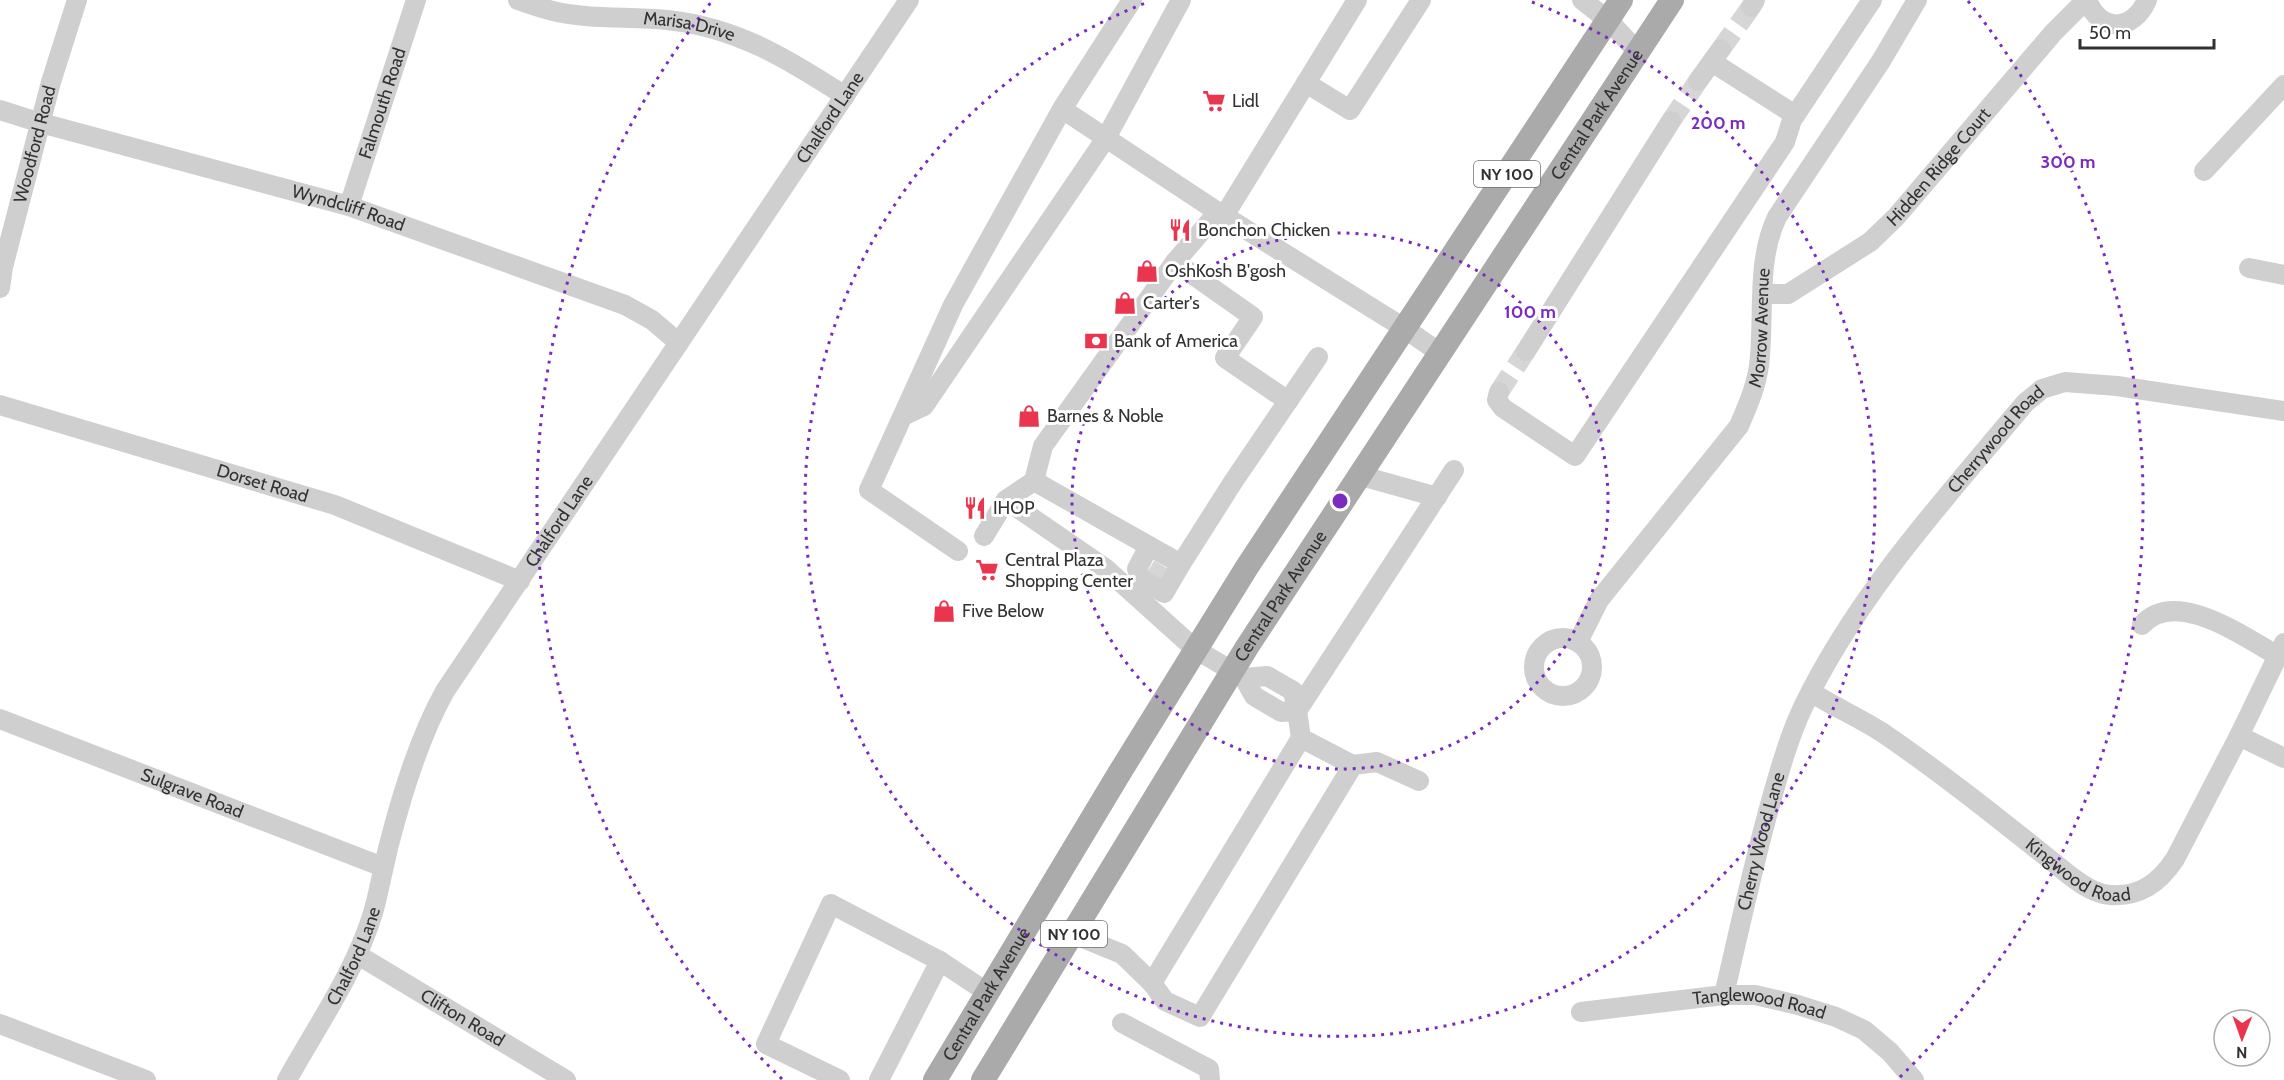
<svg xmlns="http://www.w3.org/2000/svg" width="2284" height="1080" viewBox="0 0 2284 1080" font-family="Cabin,sans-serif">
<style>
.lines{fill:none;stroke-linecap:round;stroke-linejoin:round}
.minor-tunnel{stroke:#d6d6d6;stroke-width:20;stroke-dasharray:20 10;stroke-linecap:butt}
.minor{stroke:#cfcfcf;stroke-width:20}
.major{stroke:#aaa;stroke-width:24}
.ring{fill:none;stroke:#7b2cbf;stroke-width:3;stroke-dasharray:3 6}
.labels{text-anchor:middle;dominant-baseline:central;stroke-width:6;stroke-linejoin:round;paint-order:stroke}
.shield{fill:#fff;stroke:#707070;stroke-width:1.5}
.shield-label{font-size:16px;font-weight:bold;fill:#323232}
.street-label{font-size:18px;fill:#323232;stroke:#fff}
.poi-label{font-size:18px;fill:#323232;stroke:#fff;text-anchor:start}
.centre{fill:#7b2cbf;stroke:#fff;stroke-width:3}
.ring-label{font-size:18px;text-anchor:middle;font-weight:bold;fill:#7b2cbf;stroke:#fff;stroke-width:6;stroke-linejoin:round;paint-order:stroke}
</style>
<rect width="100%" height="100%" fill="#fff"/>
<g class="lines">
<path class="minor-tunnel" d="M 1721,49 L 1751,7
M 1671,121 L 1698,81
M 1499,392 L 1526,351
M 1149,569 L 1162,577"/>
<g class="minor">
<path id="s1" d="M 518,0 C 530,4 541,8 553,11 C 590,20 629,16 667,20 C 736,27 788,59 845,96"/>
<path d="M 1132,0 L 1062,109 L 1218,212 L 1404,328 L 1440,353"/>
<path d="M 1582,0 L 1608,20 L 1638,52"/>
<path d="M 2087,0 C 2100,33 2133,32 2147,0"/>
<path d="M 1751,7 L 1755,0"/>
<path d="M 1712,62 L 1795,115"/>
<path d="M 1698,81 L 1721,49"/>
<path d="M 1306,83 L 1357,0"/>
<path id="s2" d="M 0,110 L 41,123 L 349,206 L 625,305 L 652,320 L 679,343"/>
<path d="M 2204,171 L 2284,85"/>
<path id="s3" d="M 349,206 L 416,0"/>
<path d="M 1224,216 L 1306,83 L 1350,110 L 1421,0"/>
<path d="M 1175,262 L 1253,317 L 1225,358 L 1288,401"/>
<path d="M 2249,268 L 2284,275"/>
<path id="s4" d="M 0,288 L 3,267 L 51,82 L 77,0"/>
<path id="s5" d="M 1763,294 L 1788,294 L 1870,242 L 1896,217 L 2053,33 L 2086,0"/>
<path d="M 1526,351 L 1671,121"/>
<path d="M 1499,392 L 1497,400 L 1503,408 L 1575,456 L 1785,142 L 1792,120 L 1872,0"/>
<path id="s6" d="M 0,405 L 335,505 L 520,581"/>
<path d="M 903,416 L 924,406 L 1106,138 L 1181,0"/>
<path d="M 1358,475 L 1437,497"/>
<path d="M 1034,481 L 1181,564 L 1233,482 L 1318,357"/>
<path d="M 1006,500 L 1105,568 L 1195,649 L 1244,678 L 1254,696 L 1281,712 L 1297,711 L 1293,691 L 1267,676 L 1244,678"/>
<path d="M 984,536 L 1006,500 L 1034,481 L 1043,446 L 1175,262 L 1218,212"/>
<path d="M 1149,546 L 1137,569 L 1141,579 L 1164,593 L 1181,564"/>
<path d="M 958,551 L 869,490 L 953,305 L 1062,109"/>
<path d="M 2142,625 C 2175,587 2244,637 2278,656"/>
<circle cx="1563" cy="667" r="29"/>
<path id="s7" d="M 1578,642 L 1599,600 L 1739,426 C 1749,403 1759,380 1760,355 C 1764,309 1757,259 1777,217 L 1881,61 L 1917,0"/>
<path id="s8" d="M 1811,692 C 1834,707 1860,718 1883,733 C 1940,772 1994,815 2048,858 C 2065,871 2087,893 2110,895 C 2140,897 2159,883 2175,859 L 2239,736 L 2284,643"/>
<path id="s9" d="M 0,719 L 383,867"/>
<path d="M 2239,736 L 2284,758"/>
<path d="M 1301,738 L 1152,983 L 1165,1001 L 1200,1017 L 1353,765 L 1301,738 L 1297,711 L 1454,470"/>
<path d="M 1353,765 L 1377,762 L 1419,781"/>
<path d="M 1073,934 L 1122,954 L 1152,983"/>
<path id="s10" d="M 358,955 L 566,1080"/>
<path id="s11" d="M 1724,995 C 1739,931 1753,865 1771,801 C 1780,769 1789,737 1803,707 C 1858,593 1945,499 2025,403 L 2042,389 L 2065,382 L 2117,386 L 2284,411"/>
<path id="s12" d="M 1581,1012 L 1724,995 L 1755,995 L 1798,1005 L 1836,1017 L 1864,1030 L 1890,1052 L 1914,1080"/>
<path d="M 1122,1023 L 1209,1069 L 1210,1080"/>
<path d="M 0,1024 L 146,1080"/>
<path id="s13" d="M 287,1080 C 317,1026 355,972 373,913 C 380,888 384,862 391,837 C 404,787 420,736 445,691 L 909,0"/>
<path d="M 840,1080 L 766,1044 L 831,904 L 940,961 L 988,993"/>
<path d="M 879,1080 L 940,961"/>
</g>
<g class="major">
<path id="s14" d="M 935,1080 L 1120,772 L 1247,567 L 1621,0"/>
<path id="s15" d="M 983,1080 L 1247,647 L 1672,0"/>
</g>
</g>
<g class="ring">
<circle cx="1340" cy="501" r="268"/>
<path d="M1532 2A535 535 0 1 1 1148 2"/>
<path d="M782 1079A803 803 0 0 1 712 1M1968 1A803 803 0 0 1 1898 1079"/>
</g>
<defs>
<g id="supermarket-bare" transform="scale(1.8)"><path d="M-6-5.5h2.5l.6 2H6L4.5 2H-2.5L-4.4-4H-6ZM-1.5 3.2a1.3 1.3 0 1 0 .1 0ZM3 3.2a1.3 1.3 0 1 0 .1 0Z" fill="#e9354e" stroke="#fff" stroke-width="2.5" paint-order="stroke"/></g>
<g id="restaurant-bare" transform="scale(1.8)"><path d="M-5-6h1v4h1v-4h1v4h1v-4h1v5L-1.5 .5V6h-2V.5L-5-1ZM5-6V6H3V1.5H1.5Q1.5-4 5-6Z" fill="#e9354e" stroke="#fff" stroke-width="2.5" paint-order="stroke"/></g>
<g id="shop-bare" transform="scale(1.8)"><path d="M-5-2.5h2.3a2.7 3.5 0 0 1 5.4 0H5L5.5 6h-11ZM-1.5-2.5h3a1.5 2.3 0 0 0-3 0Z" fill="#e9354e" stroke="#fff" stroke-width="2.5" paint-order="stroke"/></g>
<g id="bank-bare" transform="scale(1.8)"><path d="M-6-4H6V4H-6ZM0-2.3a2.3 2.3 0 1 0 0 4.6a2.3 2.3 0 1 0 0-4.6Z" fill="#e9354e" stroke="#fff" stroke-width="2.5" paint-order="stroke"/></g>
</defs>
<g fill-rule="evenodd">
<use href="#supermarket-bare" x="1214" y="101"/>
<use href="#restaurant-bare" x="1180" y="230"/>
<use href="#shop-bare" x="1147" y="271"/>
<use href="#shop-bare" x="1125" y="303"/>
<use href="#bank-bare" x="1096" y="341"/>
<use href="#shop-bare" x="1029" y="416"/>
<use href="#restaurant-bare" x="975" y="508"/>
<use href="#supermarket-bare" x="987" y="570"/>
<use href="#shop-bare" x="944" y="611"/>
</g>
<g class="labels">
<g class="shield">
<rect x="1474" y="161" width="66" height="26" rx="4.5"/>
<rect x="1041" y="921" width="66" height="26" rx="4.5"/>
</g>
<g class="shield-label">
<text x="1507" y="174">NY 100</text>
<text x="1074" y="934">NY 100</text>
</g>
<g class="street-label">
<text stroke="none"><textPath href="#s1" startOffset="174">Marisa Drive</textPath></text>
<text stroke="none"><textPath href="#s3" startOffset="108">Falmouth Road</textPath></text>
<text stroke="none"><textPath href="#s15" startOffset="1144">Central Park Avenue</textPath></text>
<text stroke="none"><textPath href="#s13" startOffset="1113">Chalford Lane</textPath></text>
<text stroke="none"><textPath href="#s4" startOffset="148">Woodford Road</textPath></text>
<text stroke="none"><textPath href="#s5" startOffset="224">Hidden Ridge Court</textPath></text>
<text stroke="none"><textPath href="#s2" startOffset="362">Wyndcliff Road</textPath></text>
<text stroke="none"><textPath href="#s7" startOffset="372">Morrow Avenue</textPath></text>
<text stroke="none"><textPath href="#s11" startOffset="630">Cherrywood Road</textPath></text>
<text stroke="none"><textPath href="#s6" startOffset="274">Dorset Road</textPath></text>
<text stroke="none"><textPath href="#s13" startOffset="627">Chalford Lane</textPath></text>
<text stroke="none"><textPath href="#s15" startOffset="568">Central Park Avenue</textPath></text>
<text stroke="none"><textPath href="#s9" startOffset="206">Sulgrave Road</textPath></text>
<text stroke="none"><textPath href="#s11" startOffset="158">Cherry Wood Lane</textPath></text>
<text stroke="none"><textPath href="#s8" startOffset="324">Kingwood Road</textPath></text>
<text stroke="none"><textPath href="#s13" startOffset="141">Chalford Lane</textPath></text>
<text stroke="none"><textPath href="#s14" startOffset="100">Central Park Avenue</textPath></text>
<text stroke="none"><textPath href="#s12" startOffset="180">Tanglewood Road</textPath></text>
<text stroke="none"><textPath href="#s10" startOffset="122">Clifton Road</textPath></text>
</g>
<g class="poi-label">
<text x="1232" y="101">Lidl</text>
<text x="1198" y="230">Bonchon Chicken</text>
<text x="1165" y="271">OshKosh B'gosh</text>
<text x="1143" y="303">Carter's</text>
<text x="1114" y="341">Bank of America</text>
<text x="1047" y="416">Barnes &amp; Noble</text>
<text x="993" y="508">IHOP</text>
<text x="1005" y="560">Central Plaza<tspan x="1005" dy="21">Shopping Center</tspan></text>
<text x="962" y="611">Five Below</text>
</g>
</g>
<circle cx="1340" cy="501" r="9" class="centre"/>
<g class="ring-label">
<text x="1718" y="129">200 m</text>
<text x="2068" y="168">300 m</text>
<text x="1530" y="318">100 m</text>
</g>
<g transform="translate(2242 1038) rotate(181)"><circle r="28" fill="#ffffff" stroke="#adadad" stroke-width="1.5"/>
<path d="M0-4.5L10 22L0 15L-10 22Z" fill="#e9354e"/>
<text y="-9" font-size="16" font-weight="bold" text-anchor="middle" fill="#323232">N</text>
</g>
<path d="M2080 39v9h134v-9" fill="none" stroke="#323232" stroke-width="3"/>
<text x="2089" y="39" font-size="18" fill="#323232" stroke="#ffffff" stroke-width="4.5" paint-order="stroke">50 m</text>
</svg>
